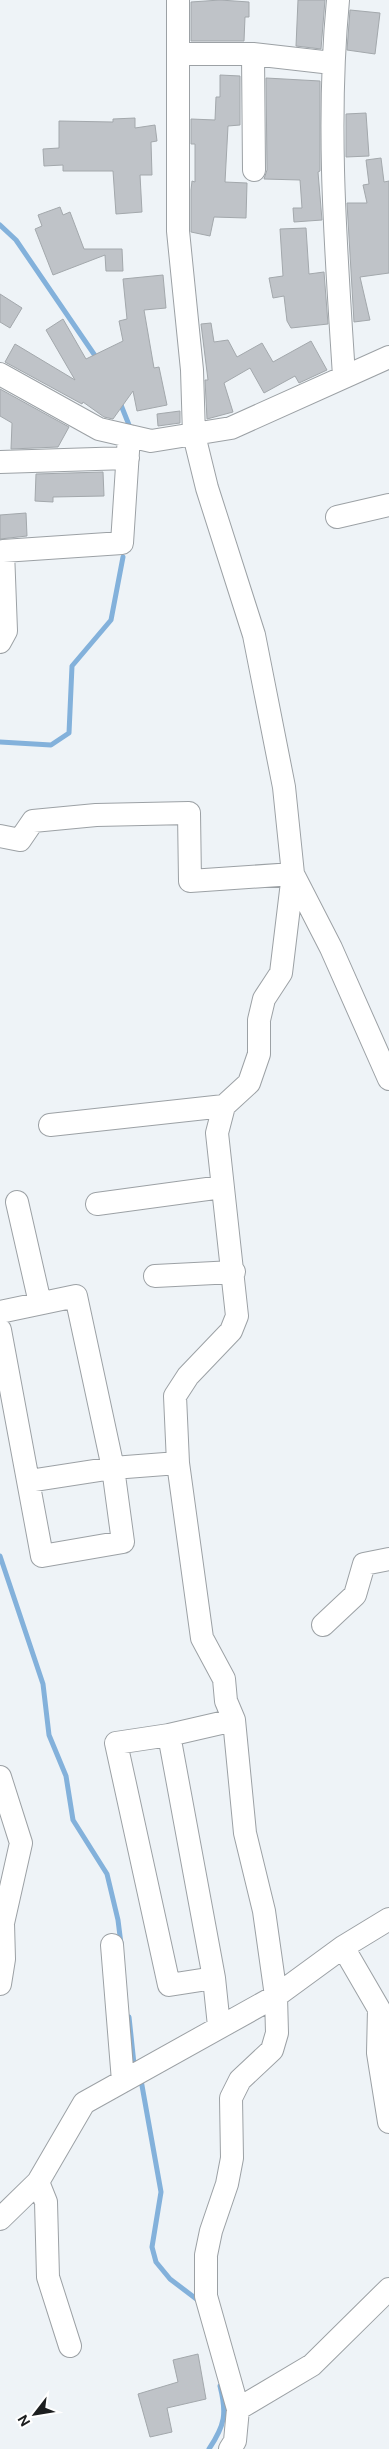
<svg xmlns="http://www.w3.org/2000/svg" width="389" height="2449" viewBox="0 0 389 2449" font-family="'DM Sans',sans-serif">
<style>
.lines{fill:none;stroke-linecap:round;stroke-linejoin:round}
.stream{stroke:#83b1db;stroke-width:5}
.building{fill:#bfc3c8;stroke:#a3a8ac}
.minor-casing{stroke:#9ca1a5;stroke-width:24}
.minor{stroke:#fff;stroke-width:22}
</style>
<rect width="100%" height="100%" fill="#eef3f7"/>
<g class="lines">
<path class="stream" d="M 0,225 L 16,240 L 98,360
M 119,400 L 129,425
M 0,742 L 51,745 L 69,733 L 72,666 L 111,620 L 123,557
M 0,1556 L 43,1684 L 49,1735 L 66,1776 L 73,1820 L 107,1874 L 118,1920 L 121,1944
M 129,2017 L 134,2064
M 141,2080 L 161,2192 L 152,2247 L 156,2262 L 170,2279 L 199,2301
M 209,2449 C 225,2425 227,2414 220,2386"/>
</g>
<path class="building" d="M 220,0 L 249,2 L 249,17 L 245,17 L 244,41 L 191,41 L 191,2 Z
M 298,0 L 325,0 L 321,49 L 296,46 Z
M 350,10 L 380,13 L 375,54 L 347,50 Z
M 220,75 L 240,76 L 240,125 L 228,126 L 225,182 L 247,183 L 246,218 L 214,217 L 210,236 L 191,232 L 191,190 L 192,181 L 195,182 L 195,144 L 191,144 L 191,119 L 215,120 L 216,97 L 220,97 Z
M 266,78 L 320,81 L 320,171 L 318,172 L 322,220 L 294,222 L 293,208 L 302,208 L 300,180 L 264,179 L 267,170 Z
M 366,113 L 369,156 L 346,157 L 346,114 Z
M 135,118 L 135,128 L 155,125 L 157,141 L 151,142 L 152,175 L 140,175 L 142,212 L 116,214 L 113,171 L 63,171 L 63,165 L 44,166 L 43,149 L 59,148 L 59,121 L 113,122 L 113,119 Z
M 381,158 L 384,182 L 389,181 L 389,273 L 360,277 L 370,320 L 354,322 L 347,203 L 367,203 L 363,185 L 369,184 L 366,160 Z
M 60,207 L 63,215 L 70,212 L 84,249 L 122,249 L 123,271 L 106,271 L 105,255 L 53,275 L 35,229 L 42,226 L 38,215 Z
M 306,228 L 309,274 L 324,272 L 328,324 L 291,328 L 287,321 L 284,296 L 273,298 L 269,278 L 283,276 L 280,229 Z
M 163,275 L 166,308 L 144,310 L 154,368 L 159,367 L 167,405 L 137,411 L 133,391 L 113,419 L 104,417 L 83,402 L 82,404 L 5,362 L 15,344 L 75,380 L 46,330 L 63,319 L 86,359 L 123,341 L 119,321 L 127,319 L 123,279 Z
M 0,294 L 22,308 L 10,328 L 0,322 Z
M 211,323 L 214,342 L 228,340 L 237,357 L 262,343 L 273,362 L 311,341 L 327,370 L 299,383 L 295,376 L 264,393 L 250,368 L 224,383 L 233,412 L 207,419 L 205,380 L 208,380 L 201,324 Z
M 0,389 L 69,427 L 58,447 L 11,449 L 12,423 L 0,416 Z
M 180,411 L 180,423 L 158,426 L 157,414 Z
M 103,472 L 104,496 L 53,497 L 53,502 L 35,501 L 36,474 Z
M 26,513 L 27,536 L 0,539 L 0,515 Z
M 198,2354 L 206,2399 L 167,2408 L 172,2432 L 150,2437 L 138,2394 L 178,2382 L 173,2360 Z"/>
<g class="lines">
<g class="minor-casing">
<path id="minor" d="M 178,0 L 178,231 L 192,370 L 194,435 L 207,488 L 254,635 L 284,787 L 293,874 L 331,948 L 389,1079
M 338,0 C 326,125 336,250 344,376
M 178,54 L 253,54 L 332,63
M 253,54 L 254,170
M 0,374 L 99,429 L 151,441 L 231,428 L 389,357
M 0,462 L 128,458
M 337,517 L 389,505
M 0,642 L 6,631 L 3,551 L 122,543 L 129,436
M 0,836 L 20,840 L 33,821 L 96,815 L 189,813 L 190,881 L 293,874 L 281,973 L 264,999 L 259,1020 L 259,1054 L 249,1083 L 224,1106 L 217,1133 L 237,1316 L 231,1331 L 188,1376 L 175,1396 L 178,1463 L 202,1638 L 224,1679 L 226,1701 L 234,1720 L 245,1833 L 264,1911 L 276,1996 L 277,2033 L 272,2050 L 240,2080 L 231,2098 L 232,2158 L 227,2184 L 211,2231 L 206,2255 L 206,2296 L 238,2409 L 235,2441 L 230,2449
M 50,1125 L 224,1106
M 17,1202 L 40,1303
M 97,1204 L 222,1187
M 155,1276 L 234,1272
M 0,1312 L 76,1296 L 113,1468 L 123,1542 L 42,1556 L 0,1330
M 29,1481 L 113,1468 L 178,1463
M 323,1625 L 355,1595 L 364,1564 L 389,1559
M 169,1735 L 116,1743 L 169,1985 L 214,1978
M 0,1777 L 21,1843 L 3,1923 L 4,1959 L 0,1984
M 112,1945 L 123,2081
M 343,1947 L 379,2009 L 378,2053 L 389,2122
M 219,2026 L 214,1978 L 169,1735 L 234,1720
M 38,2182 L 46,2202 L 48,2277 L 70,2346
M 0,2219 L 38,2182 L 84,2103 L 276,1996 L 343,1947 L 389,1919
M 238,2409 L 312,2365 L 389,2289"/>
</g>
<use href="#minor" class="minor"/>
</g>
<g transform="translate(35 2414) rotate(239)" stroke="#ffffff" stroke-width="4" paint-order="stroke">
<path d="M0-4L9 19L0 12L-9 19Z" fill="#1c1e1f"/>
<text y="-8" font-size="14" font-weight="bold" text-anchor="middle" fill="#1c1e1f">N</text>
</g>
</svg>
